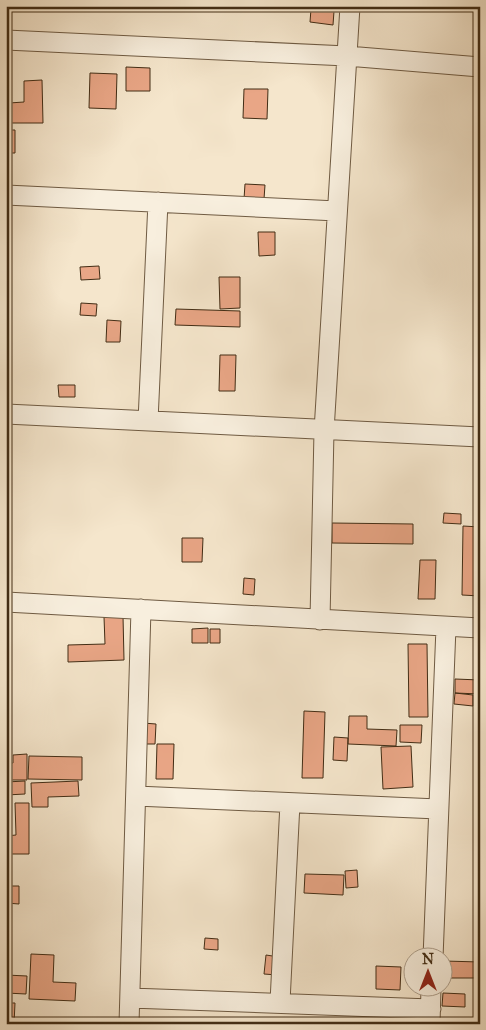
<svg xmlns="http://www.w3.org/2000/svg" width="486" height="1030" viewBox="0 0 486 1030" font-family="'IM FELL Great Primer',serif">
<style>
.building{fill:#e9a686;stroke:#422d15}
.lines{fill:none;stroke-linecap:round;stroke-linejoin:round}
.street-casing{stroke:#6f5b43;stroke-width:21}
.street{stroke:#f8efde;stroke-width:19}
</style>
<rect width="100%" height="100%" fill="#f5e6cc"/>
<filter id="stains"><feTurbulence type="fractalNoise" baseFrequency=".004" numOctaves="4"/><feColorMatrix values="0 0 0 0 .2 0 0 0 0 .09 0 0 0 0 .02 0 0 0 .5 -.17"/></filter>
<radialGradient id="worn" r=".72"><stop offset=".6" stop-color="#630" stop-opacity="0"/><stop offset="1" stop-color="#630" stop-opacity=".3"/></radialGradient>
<path class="building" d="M 311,9 L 334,11 L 333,25 L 310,22 Z
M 6,67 L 8,67 L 8,109 L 6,109 Z
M 126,67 L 150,68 L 150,91 L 126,91 Z
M 90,73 L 117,74 L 116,109 L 89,108 Z
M 42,80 L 43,123 L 9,123 L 9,103 L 24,102 L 24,81 Z
M 244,89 L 268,89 L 267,119 L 243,118 Z
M 6,130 L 15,130 L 15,153 L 6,153 Z
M 245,184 L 265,185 L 264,199 L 244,199 Z
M 258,232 L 275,232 L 275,255 L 259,256 Z
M 99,266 L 100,279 L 81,280 L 80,267 Z
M 219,277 L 240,277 L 240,308 L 220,309 Z
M 81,303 L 97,304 L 96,316 L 80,315 Z
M 176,309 L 240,311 L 240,327 L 175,325 Z
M 107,320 L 121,321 L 120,342 L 106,342 Z
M 220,355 L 236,355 L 235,391 L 219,391 Z
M 58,385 L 75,385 L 75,397 L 59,397 Z
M 444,513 L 461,514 L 461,524 L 443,523 Z
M 332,523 L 413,524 L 413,544 L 332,543 Z
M 463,526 L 480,527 L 480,596 L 462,595 Z
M 182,538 L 203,538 L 202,562 L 182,562 Z
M 420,560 L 436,560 L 435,599 L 418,599 Z
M 244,578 L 255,579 L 254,595 L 243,594 Z
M 123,616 L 124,660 L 68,662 L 68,645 L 105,644 L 104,617 Z
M 208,628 L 208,643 L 192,643 L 192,629 Z
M 210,629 L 220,629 L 220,643 L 210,643 Z
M 408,644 L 427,644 L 428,717 L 409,717 Z
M 455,679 L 480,680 L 480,694 L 455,693 Z
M 455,693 L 473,695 L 473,706 L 454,704 Z
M 304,711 L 325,712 L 323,778 L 302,778 Z
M 349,716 L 367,716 L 367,729 L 397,730 L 396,746 L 348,744 Z
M 143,723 L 156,724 L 155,744 L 143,744 Z
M 400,725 L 422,725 L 421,743 L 400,742 Z
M 334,737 L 348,738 L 347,761 L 333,760 Z
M 157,744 L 174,744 L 173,779 L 156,779 Z
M 411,746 L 413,787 L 383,789 L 381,747 Z
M 27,754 L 27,780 L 6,780 L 6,763 L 13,763 L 13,755 Z
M 29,756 L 82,757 L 82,780 L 28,779 Z
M 25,781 L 25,794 L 6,795 L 6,782 Z
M 78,781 L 79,796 L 48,797 L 48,807 L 32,807 L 31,783 Z
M 15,803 L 29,803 L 29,854 L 6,854 L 6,836 L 16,835 Z
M 357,870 L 358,887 L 346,888 L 345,871 Z
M 305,874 L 344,875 L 343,895 L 304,893 Z
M 6,886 L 19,886 L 19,904 L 6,903 Z
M 6,928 L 8,928 L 7,961 L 6,961 Z
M 205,938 L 218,939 L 218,950 L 204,949 Z
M 31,954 L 54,955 L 53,982 L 76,983 L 75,1001 L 29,999 Z
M 266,955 L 279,957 L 277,975 L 264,974 Z
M 444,961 L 480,962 L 480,978 L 444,978 Z
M 376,966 L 401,967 L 400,990 L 376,989 Z
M 6,975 L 27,976 L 26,994 L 6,993 Z
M 443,993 L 465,994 L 465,1007 L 442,1006 Z
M 6,1003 L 15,1003 L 14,1024 L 6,1023 Z"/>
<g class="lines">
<g class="street-casing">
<path id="street" d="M 6,40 L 347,56 L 480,67
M 6,195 L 337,211
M 6,414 L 480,437
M 148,421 L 158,202
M 6,602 L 480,628
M 320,620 L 324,431 L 350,6
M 136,796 L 438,809
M 433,958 L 446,627
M 130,998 L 431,1009
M 280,1002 L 290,803
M 129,1024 L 141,609
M 430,1024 L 431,988"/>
</g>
<use href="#street" class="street"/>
</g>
<rect width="486" height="1030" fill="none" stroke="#f5e6cc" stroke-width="25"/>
<rect x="8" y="8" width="471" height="1015" fill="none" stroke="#422d15" stroke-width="2.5"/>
<rect x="12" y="12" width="461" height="1005" fill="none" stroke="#422d15"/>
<g transform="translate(428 972)"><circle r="24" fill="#f8efde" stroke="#afa18e"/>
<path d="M0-4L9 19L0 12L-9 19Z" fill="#8f2418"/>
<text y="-8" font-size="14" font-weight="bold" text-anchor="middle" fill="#422d15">N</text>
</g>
<rect width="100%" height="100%" filter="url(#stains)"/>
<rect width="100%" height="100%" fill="url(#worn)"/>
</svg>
